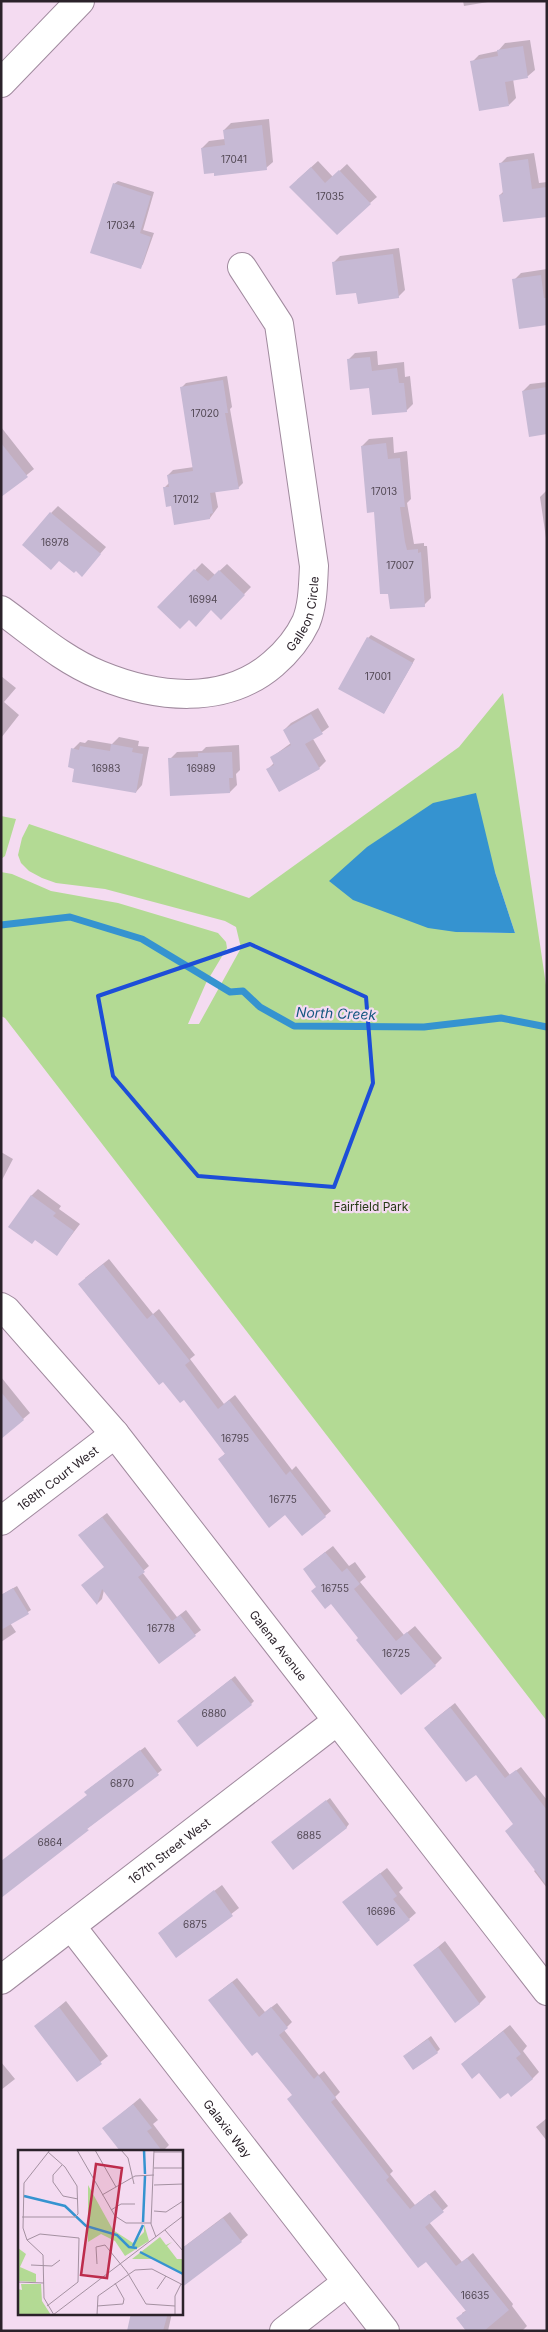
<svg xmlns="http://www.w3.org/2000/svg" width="548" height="2332" viewBox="0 0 548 2332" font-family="Inter,sans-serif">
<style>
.green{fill:#b3da94;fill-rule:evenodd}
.water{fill:#3593d0}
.shadow{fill:#0003}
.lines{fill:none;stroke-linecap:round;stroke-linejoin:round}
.stream{stroke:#3593d0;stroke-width:7}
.building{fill:#c6b9d4}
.minor-casing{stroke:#a08a9e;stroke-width:30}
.minor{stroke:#fff;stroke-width:28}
.marked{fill:none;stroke:#1d4ed8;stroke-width:4;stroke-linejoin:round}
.labels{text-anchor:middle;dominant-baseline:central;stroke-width:4.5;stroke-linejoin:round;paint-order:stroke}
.number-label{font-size:10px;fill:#524854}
.street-label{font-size:12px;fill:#2b222a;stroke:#f4dbf1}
.park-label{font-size:12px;fill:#263915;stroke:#f4dbf1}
.water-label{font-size:14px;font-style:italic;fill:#145881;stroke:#f4dbf1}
.inset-river{fill:none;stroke:#3593d0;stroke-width:2.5}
.inset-road{fill:none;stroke:#a491a1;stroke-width:1}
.view{fill:#bd2c4c;fill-opacity:0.15;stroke:#bd2c4c;stroke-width:2.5}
.inset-edge{fill:none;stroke:#2b222a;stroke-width:2.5}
</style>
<rect width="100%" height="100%" fill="#f4dbf1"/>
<path class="green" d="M 503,693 L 547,992 L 547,1721 L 5,1018 L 1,1016 L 1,872 L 12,874 L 51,891 L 118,903 L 218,933 L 226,942 L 227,948 L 206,983 L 188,1024 L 199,1024 L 241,948 L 236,927 L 225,921 L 105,889 L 56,883 L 42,878 L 29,871 L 21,863 L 18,855 L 22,838 L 29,824 L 249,898 L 459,747 ZM 495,872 L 515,933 L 456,932 Z
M 1,816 L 16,819 L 5,856 L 1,859 Z"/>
<path class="water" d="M 476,793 L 495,872 L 515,933 L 456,932 L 428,928 L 353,900 L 329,881 L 367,847 L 433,803 Z"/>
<path class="shadow" d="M 463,1 L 494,1 L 464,6 Z
M 530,40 L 535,70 L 528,76 L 513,79 L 516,98 L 509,105 L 472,62 L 479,55 L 498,51 L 505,43 Z
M 269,119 L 273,162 L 266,168 L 202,148 L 209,141 L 225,139 L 224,130 L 231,123 Z
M 534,153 L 539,183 L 547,182 L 547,216 L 500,195 L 504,191 L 500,164 L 507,157 Z
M 318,161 L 333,177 L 347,164 L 377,197 L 370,203 L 297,180 Z
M 118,181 L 154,192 L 143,230 L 154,233 L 143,264 L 140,268 L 114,184 Z
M 399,248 L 405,290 L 398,297 L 357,291 L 333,263 L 340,256 Z
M 547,269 L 547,324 L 514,280 L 521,273 Z
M 377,351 L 378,365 L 404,362 L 405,377 L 410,376 L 413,404 L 406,411 L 370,387 L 348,360 L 355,353 Z
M 227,376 L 232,407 L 230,409 L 243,483 L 238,488 L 215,491 L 218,507 L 210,518 L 172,505 L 164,488 L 169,483 L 168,475 L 173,470 L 194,467 L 181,388 L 186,383 Z
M 547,382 L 547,433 L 523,391 L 530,384 Z
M 1,427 L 34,469 L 1,496 Z
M 393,437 L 394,453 L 407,451 L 411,499 L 407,503 L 414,544 L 424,543 L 424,546 L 427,546 L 431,598 L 424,605 L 375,511 L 362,446 L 369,439 Z
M 547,490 L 547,538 L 546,538 L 540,497 Z
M 58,506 L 106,547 L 88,568 L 51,513 Z
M 202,563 L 215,575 L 227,564 L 251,587 L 221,618 L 211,609 L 189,618 L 159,607 Z
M 371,635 L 415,659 L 384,713 L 368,638 Z
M 1,676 L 16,688 L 4,702 L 19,715 L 1,738 Z
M 318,708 L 329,727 L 313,739 L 326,761 L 319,768 L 267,770 L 275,762 L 272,757 L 291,743 L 284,730 L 291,723 Z
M 119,737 L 139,741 L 138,746 L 149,747 L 142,785 L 136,792 L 75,768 L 73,749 L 80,742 L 85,743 L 88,740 L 112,744 Z
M 239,745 L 240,770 L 236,774 L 237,785 L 230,792 L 170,759 L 177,752 L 202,751 L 206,747 Z
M 1,1152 L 13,1159 L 1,1182 Z
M 38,1189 L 61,1206 L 59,1209 L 80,1224 L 57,1254 L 31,1196 Z
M 109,1259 L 153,1314 L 159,1309 L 195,1355 L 190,1359 L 224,1404 L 235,1395 L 292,1470 L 296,1466 L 331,1511 L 325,1516 L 285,1513 L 219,1459 L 226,1453 L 184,1398 L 85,1278 Z
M 1,1377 L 30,1413 L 1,1438 Z
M 107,1513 L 149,1566 L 142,1572 L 177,1617 L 186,1610 L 201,1630 L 159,1662 L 104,1590 L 102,1599 L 97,1604 L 105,1567 L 85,1530 Z
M 333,1546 L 349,1566 L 355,1562 L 366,1577 L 360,1582 L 404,1635 L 415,1626 L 442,1658 L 435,1665 L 360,1638 L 318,1586 L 311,1563 Z
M 17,1586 L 31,1610 L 10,1623 L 16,1632 L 1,1642 L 1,1595 Z
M 235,1676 L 254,1701 L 251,1704 L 182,1718 Z
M 455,1703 L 510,1775 L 521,1767 L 547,1800 L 547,1888 L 534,1871 L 536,1869 L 514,1824 L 476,1773 L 430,1723 Z
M 145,1747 L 162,1770 L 1,1896 L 88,1795 L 90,1788 Z
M 330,1798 L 349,1824 L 346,1828 L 276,1839 Z
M 387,1868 L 403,1888 L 399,1892 L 416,1913 L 409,1919 L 344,1902 Z
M 222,1885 L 239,1908 L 177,1956 L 159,1933 Z
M 445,1941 L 486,1997 L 479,2004 L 415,1966 Z
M 237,1978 L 265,2012 L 277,2003 L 292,2022 L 284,2030 L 319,2075 L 324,2071 L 340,2092 L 335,2097 L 393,2171 L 390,2174 L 415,2205 L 435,2190 L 448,2206 L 429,2222 L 462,2262 L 473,2253 L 513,2304 L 512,2306 L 527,2326 L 522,2331 L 468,2331 L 462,2313 L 467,2310 L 215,1995 Z
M 66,2001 L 108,2056 L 77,2081 L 36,2026 Z
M 510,2025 L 527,2046 L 523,2051 L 539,2072 L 532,2079 L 480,2071 L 462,2064 Z
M 431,2036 L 440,2049 L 437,2052 L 408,2053 Z
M 1,2062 L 15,2079 L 1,2090 Z
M 140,2098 L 158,2120 L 153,2124 L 169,2145 L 163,2151 L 127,2151 L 104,2128 Z
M 547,2118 L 547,2141 L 536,2127 Z
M 230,2212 L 248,2235 L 241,2241 L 181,2249 Z
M 132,2313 L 172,2313 L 168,2331 L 128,2331 Z"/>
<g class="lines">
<path class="stream" d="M 1,925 L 70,917 L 142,939 L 230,992 L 243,991 L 260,1007 L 294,1026 L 424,1027 L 501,1018 L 547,1027"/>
</g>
<path class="building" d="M 523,46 L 528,78 L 505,82 L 509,106 L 479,111 L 470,61 L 498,56 L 497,50 Z
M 262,125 L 267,170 L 214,176 L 214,173 L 204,174 L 201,148 L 225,145 L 223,130 Z
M 528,159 L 532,189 L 547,187 L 547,217 L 503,222 L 499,195 L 503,194 L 499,163 Z
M 311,167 L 325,183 L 339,170 L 371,204 L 337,235 L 289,187 Z
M 113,183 L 151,196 L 140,233 L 151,237 L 141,269 L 90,253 Z
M 393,254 L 399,298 L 358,304 L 356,293 L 336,295 L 332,262 Z
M 541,275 L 544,298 L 547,298 L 547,325 L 519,329 L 512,279 Z
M 370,357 L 372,371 L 397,368 L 399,383 L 404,383 L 407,412 L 372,415 L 369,388 L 350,390 L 347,359 Z
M 223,380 L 228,413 L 225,413 L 239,489 L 210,493 L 213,513 L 210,514 L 210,519 L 174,525 L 171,506 L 166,507 L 163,487 L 169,487 L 167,475 L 193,471 L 180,387 Z
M 547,387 L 547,434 L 529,437 L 522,391 Z
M 1,443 L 28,477 L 1,497 Z
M 386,443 L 388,459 L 400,458 L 405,507 L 400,507 L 405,542 L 407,550 L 418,549 L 418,553 L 421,552 L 425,607 L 390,609 L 388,594 L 380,594 L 374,512 L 367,513 L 361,446 Z
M 50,512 L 101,554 L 82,577 L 76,571 L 74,573 L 59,561 L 51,570 L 22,545 Z
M 194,569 L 208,581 L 219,570 L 245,595 L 221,620 L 211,610 L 196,627 L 189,620 L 180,629 L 157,607 Z
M 367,637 L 413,663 L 384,714 L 338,689 Z
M 311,714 L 323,734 L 305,744 L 320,769 L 279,792 L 266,769 L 274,765 L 270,757 L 291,745 L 283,730 Z
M 111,744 L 133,748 L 132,752 L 143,754 L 136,793 L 72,782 L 74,769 L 68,767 L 71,748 L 79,750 L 80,746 L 110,751 Z
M 232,752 L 233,778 L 229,778 L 230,793 L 170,796 L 168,758 L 198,757 L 198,753 Z
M 31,1195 L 56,1213 L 53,1216 L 74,1231 L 57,1256 L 35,1240 L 32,1244 L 8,1227 Z
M 103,1264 L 147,1319 L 153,1314 L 190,1361 L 185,1365 L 218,1409 L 229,1400 L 286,1475 L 290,1471 L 326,1517 L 302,1536 L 285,1515 L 269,1528 L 218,1459 L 225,1454 L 184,1400 L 180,1403 L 163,1382 L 159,1385 L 78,1284 Z
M 1,1392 L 24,1420 L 1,1439 Z
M 102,1517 L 145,1572 L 138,1577 L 172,1621 L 180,1615 L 196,1636 L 159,1664 L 102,1589 L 97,1605 L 81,1585 L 104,1567 L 78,1535 Z
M 325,1552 L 342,1572 L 347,1568 L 360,1584 L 354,1589 L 396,1641 L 407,1632 L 436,1666 L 401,1695 L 356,1640 L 358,1638 L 331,1604 L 325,1609 L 311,1591 L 316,1587 L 303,1569 Z
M 13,1588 L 29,1614 L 1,1630 L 1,1595 Z
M 231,1679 L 252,1705 L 197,1747 L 177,1721 Z
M 450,1707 L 505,1778 L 516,1770 L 547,1810 L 547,1886 L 505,1831 L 513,1824 L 476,1775 L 466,1782 L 424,1728 Z
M 140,1750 L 159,1775 L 87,1829 L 89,1830 L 1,1898 L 1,1861 L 87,1795 L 84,1792 Z
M 326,1800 L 347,1828 L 293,1870 L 271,1842 Z
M 380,1873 L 397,1896 L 393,1899 L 410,1920 L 377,1946 L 342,1902 Z
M 214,1890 L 233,1916 L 176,1958 L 158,1933 Z
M 438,1947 L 480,2004 L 455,2023 L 413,1965 Z
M 232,1982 L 259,2017 L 271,2007 L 288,2028 L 279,2035 L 314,2079 L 318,2075 L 336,2098 L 331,2102 L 389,2177 L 386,2180 L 410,2209 L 429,2194 L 444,2212 L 425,2227 L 456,2266 L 467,2258 L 509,2310 L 484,2331 L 466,2331 L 456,2318 L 466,2311 L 426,2262 L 418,2268 L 287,2099 L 292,2095 L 257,2052 L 252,2056 L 208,2000 Z
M 59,2007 L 102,2064 L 77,2082 L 34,2026 Z
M 503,2031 L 521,2054 L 516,2058 L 533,2079 L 511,2097 L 508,2093 L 500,2099 L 479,2073 L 472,2079 L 461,2064 Z
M 428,2039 L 438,2053 L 413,2070 L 403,2056 Z
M 133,2104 L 152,2128 L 147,2131 L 162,2151 L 120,2151 L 102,2128 Z
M 223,2218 L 242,2242 L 181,2288 L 181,2249 Z
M 131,2313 L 168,2313 L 163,2331 L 127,2331 Z"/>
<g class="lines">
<g class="minor-casing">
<g id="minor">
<path d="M 1,83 L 80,1"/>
<path id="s1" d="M 1,610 C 33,633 63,660 100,675 C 156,698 224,706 273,664 C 287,652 298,639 306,622 C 313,605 313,584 314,566 L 279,324 L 242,267"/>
<path id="s2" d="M 1,1307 L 6,1310 L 115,1434 L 547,1991"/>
<path id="s3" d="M 1,1521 L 115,1434"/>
<path id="s4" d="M 71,1926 L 385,2331"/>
<path id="s5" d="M 1,1980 L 337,1721"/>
<path d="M 284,2331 L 347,2282"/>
</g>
</g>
<use href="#minor" class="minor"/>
</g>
<path class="marked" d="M 250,944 L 366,997 L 373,1083 L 334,1187 L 198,1176 L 113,1076 L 98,996 Z"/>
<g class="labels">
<g class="number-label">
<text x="234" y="159">17041</text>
<text x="330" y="196">17035</text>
<text x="121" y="225">17034</text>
<text x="205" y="413">17020</text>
<text x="384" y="491">17013</text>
<text x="186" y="499">17012</text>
<text x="55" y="542">16978</text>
<text x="400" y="565">17007</text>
<text x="203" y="599">16994</text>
<text x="378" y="676">17001</text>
<text x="106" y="768">16983</text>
<text x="201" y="768">16989</text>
<text x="235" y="1438">16795</text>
<text x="283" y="1499">16775</text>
<text x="335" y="1588">16755</text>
<text x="161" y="1628">16778</text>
<text x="396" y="1653">16725</text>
<text x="214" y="1713">6880</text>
<text x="122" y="1783">6870</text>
<text x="309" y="1835">6885</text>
<text x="50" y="1842">6864</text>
<text x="381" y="1911">16696</text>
<text x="195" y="1924">6875</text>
<text x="475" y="2295">16635</text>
</g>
<g class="street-label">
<text stroke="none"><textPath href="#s1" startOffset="362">Galleon Circle</textPath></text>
<text stroke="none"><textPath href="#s3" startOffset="71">168th Court West</textPath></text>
<text stroke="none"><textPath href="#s2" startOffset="438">Galena Avenue</textPath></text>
<text stroke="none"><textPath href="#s5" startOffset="212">167th Street West</textPath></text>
<text stroke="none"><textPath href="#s4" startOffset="256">Galaxie Way</textPath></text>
</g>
<g class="park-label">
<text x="371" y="1206">Fairfield Park</text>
</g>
<g class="water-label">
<text transform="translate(336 1013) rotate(2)">North Creek</text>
</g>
</g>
<g transform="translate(18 2150)">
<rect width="165" height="165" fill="#f4dbf1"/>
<path d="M 70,35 L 95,80 L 115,93 L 126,82 L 126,74 L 131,91 L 107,106 L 97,91 L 83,84 L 70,92 ZM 142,87 L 148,95 L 154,92 L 149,96 L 159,109 L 165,109 L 165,124 L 137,109 L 114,109 ZM 0,98 L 8,104 L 2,117 L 18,124 L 18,132 L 0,131 ZM 3,134 L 23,134 L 24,151 L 33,165 L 0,165 L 0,139 L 4,140 Z" fill="#b3da94"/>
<path class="inset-river" d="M 126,0 L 127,24M 6,46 L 47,56 L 68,76 L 99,85 L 111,97 L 119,98M 125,72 L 127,26M 115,96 L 125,75M 122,102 L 165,124"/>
<path class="inset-road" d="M 32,0 L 6,33 L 5,78 L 9,90 L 25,105 L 26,148 L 36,165M 59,0 L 97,66 L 108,73 L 133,73M 77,0 L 98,37M 103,0 L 110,8 L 116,34M 136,0 L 133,74 L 138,87M 136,2 L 165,2M 44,15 L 35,25 L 35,32 L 45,46 L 60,49M 136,18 L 165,18M 136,35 L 165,34M 84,45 L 117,26 L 136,25M 93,60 L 103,54 L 117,54M 136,61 L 148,62 L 165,51M 4,67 L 57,67 L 60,64 L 59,36 L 47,17 L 30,2M 147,80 L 165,101M 9,90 L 22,84 L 61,88 L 60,132 L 29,156M 79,114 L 78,97 L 87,95 L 109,122 L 128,154 L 157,156M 13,115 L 34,116 L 42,110M 0,132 L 26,133M 139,139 L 148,126M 79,156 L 105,154 L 106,149 L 97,133M 35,165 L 165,66M 79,165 L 80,146 L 117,120 L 134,119 L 165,135M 157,165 L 157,146 L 163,134"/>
<path class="view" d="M 78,14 L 104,18 L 89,128 L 63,125 Z"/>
<rect width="165" height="165" class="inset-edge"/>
</g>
<rect width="548" height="2332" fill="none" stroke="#2b222a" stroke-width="5"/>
</svg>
